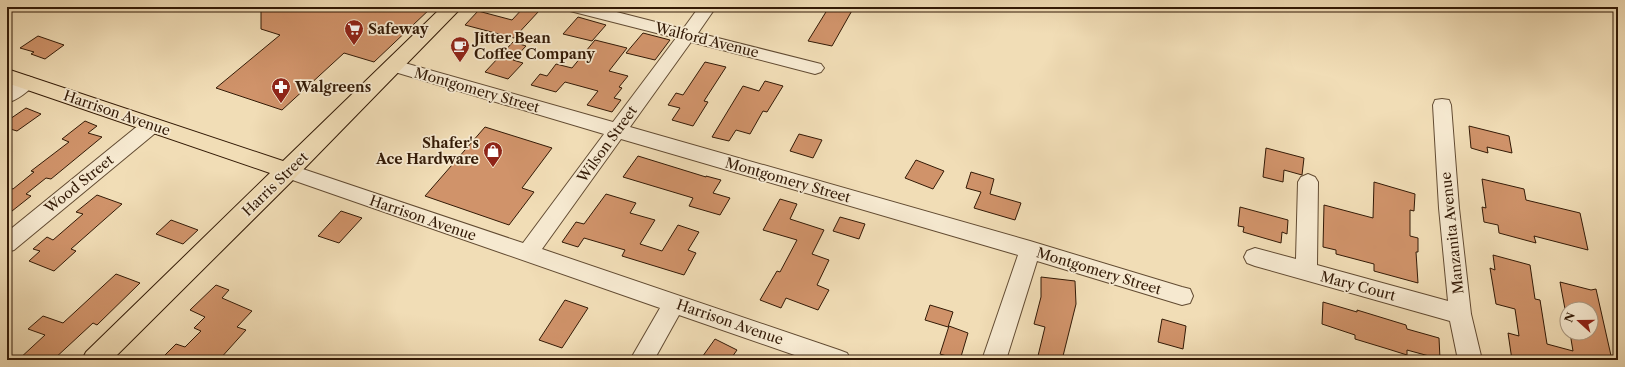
<svg xmlns="http://www.w3.org/2000/svg" width="1625" height="367" viewBox="0 0 1625 367" font-family="'Libre Caslon Text',serif">
<style>
.building{fill:#d0936a;stroke:#331a06}
.lines{fill:none;stroke-linecap:round;stroke-linejoin:round}
.minor-casing{stroke:#624b32;stroke-width:2}
.major-casing{stroke:#331a06;stroke-width:2}
.minor{fill:#f6e9d0;fill-rule:evenodd}
.major{fill:#f1ddb6;fill-rule:evenodd}
.labels{text-anchor:middle;dominant-baseline:central;stroke-width:3.5;stroke-linejoin:round;paint-order:stroke}
.poi-label{font-size:14px;font-weight:bold;fill:#331a06;stroke:#f6e9d0;text-anchor:start}
.street-label{font-size:14px;fill:#331a06;stroke:#f6e9d0}
</style>
<rect width="100%" height="100%" fill="#f1ddb6"/>
<filter id="stains"><feTurbulence type="fractalNoise" baseFrequency=".005" numOctaves="4"/><feColorMatrix values="0 0 0 0 .2 0 0 0 0 .09 0 0 0 0 .02 0 0 0 .5 -.17"/></filter>
<radialGradient id="worn" r=".72"><stop offset=".6" stop-color="#630" stop-opacity="0"/><stop offset="1" stop-color="#630" stop-opacity=".3"/></radialGradient>
<path class="building" d="M 261,7 L 432,7 L 374,62 L 344,53 L 282,110 L 216,88 L 280,35 L 261,29 Z
M 524,7 L 539,11 L 514,38 L 465,25 L 478,11 L 512,20 Z
M 829,7 L 854,7 L 832,46 L 808,41 Z
M 578,17 L 606,25 L 592,41 L 563,34 Z
M 643,33 L 670,40 L 655,60 L 626,53 Z
M 38,36 L 64,45 L 45,59 L 31,54 L 34,52 L 20,48 Z
M 595,40 L 627,48 L 609,71 L 628,76 L 619,87 L 622,88 L 614,98 L 621,100 L 612,112 L 587,105 L 598,91 L 565,82 L 556,92 L 531,85 L 540,74 L 547,76 L 556,64 L 572,68 Z
M 513,42 L 526,46 L 513,60 L 523,63 L 508,79 L 485,72 Z
M 705,62 L 726,67 L 704,101 L 708,102 L 693,126 L 672,120 L 680,108 L 668,105 L 676,93 L 683,95 Z
M 765,81 L 783,86 L 767,112 L 763,111 L 750,134 L 736,130 L 729,141 L 712,137 L 743,86 L 759,91 Z
M 26,108 L 41,114 L 17,131 L 7,128 L 7,121 Z
M 85,121 L 97,126 L 88,133 L 102,137 L 51,179 L 46,178 L 26,194 L 31,196 L 7,215 L 7,187 L 13,189 L 34,172 L 31,171 L 69,142 L 62,139 Z
M 1469,126 L 1509,136 L 1512,153 L 1487,147 L 1488,153 L 1471,148 Z
M 485,127 L 552,148 L 522,188 L 534,192 L 509,225 L 425,196 Z
M 799,134 L 822,140 L 813,158 L 790,151 Z
M 1266,148 L 1304,158 L 1302,175 L 1284,170 L 1283,182 L 1263,177 Z
M 638,156 L 706,177 L 706,176 L 721,180 L 713,193 L 730,198 L 720,215 L 689,206 L 693,198 L 623,177 Z
M 916,160 L 944,171 L 933,189 L 905,178 Z
M 971,172 L 994,179 L 990,194 L 1021,203 L 1015,220 L 974,208 L 981,192 L 966,188 Z
M 1482,179 L 1524,189 L 1526,200 L 1580,213 L 1588,250 L 1534,236 L 1536,243 L 1499,233 L 1498,225 L 1484,222 L 1482,207 L 1486,208 Z
M 1374,182 L 1415,194 L 1414,211 L 1410,210 L 1410,236 L 1418,238 L 1418,252 L 1416,252 L 1418,283 L 1374,271 L 1374,264 L 1336,254 L 1336,250 L 1323,247 L 1324,205 L 1373,218 Z
M 606,194 L 636,203 L 630,213 L 655,220 L 640,244 L 662,251 L 678,225 L 699,232 L 688,250 L 696,253 L 684,275 L 622,256 L 625,250 L 584,238 L 578,247 L 562,242 L 576,222 L 584,224 Z
M 97,195 L 122,204 L 71,249 L 76,251 L 54,271 L 29,261 L 40,251 L 33,249 L 47,237 L 53,240 L 83,214 L 76,212 Z
M 780,199 L 797,204 L 790,219 L 824,230 L 812,254 L 829,260 L 817,285 L 829,290 L 818,310 L 786,298 L 781,308 L 760,300 L 777,271 L 780,272 L 797,240 L 763,230 Z
M 1240,207 L 1288,220 L 1287,234 L 1282,232 L 1281,243 L 1243,232 L 1244,227 L 1238,226 Z
M 341,211 L 362,218 L 339,243 L 318,236 Z
M 840,217 L 865,224 L 859,239 L 833,231 Z
M 171,220 L 198,230 L 183,244 L 156,234 Z
M 1493,255 L 1530,265 L 1535,299 L 1540,300 L 1547,344 L 1573,351 L 1570,333 L 1591,333 L 1591,309 L 1565,309 L 1560,282 L 1591,290 L 1596,289 L 1612,360 L 1512,360 L 1508,333 L 1519,336 L 1515,309 L 1496,304 L 1490,268 L 1495,270 Z
M 116,274 L 140,283 L 97,325 L 93,323 L 53,360 L 18,360 L 45,335 L 28,329 L 43,316 L 63,323 Z
M 1041,277 L 1075,281 L 1076,304 L 1062,360 L 1037,360 L 1045,327 L 1034,324 L 1041,297 Z
M 216,285 L 229,290 L 222,298 L 252,311 L 237,327 L 246,330 L 219,360 L 160,360 L 176,344 L 185,347 L 201,331 L 194,328 L 205,317 L 190,310 Z
M 565,300 L 588,308 L 562,348 L 539,340 Z
M 1323,302 L 1357,312 L 1357,310 L 1406,325 L 1407,329 L 1439,338 L 1440,359 L 1407,350 L 1407,355 L 1388,349 L 1355,339 L 1355,335 L 1322,324 Z
M 930,305 L 953,312 L 948,327 L 925,320 Z
M 1162,319 L 1186,326 L 1183,349 L 1158,342 Z
M 949,326 L 968,333 L 960,360 L 940,354 Z
M 715,339 L 737,350 L 730,360 L 700,360 Z"/>
<g class="lines">
<g class="minor-casing">
<path id="minor" d="M 568,7 L 597,7 L 683,29 L 699,7 L 716,7 L 698,33 L 821,64 L 824,68 L 821,72 L 815,74 L 691,42 L 630,127 L 1030,241 L 1182,287 L 1190,289 L 1193,296 L 1190,303 L 1182,305 L 1037,261 L 1006,360 L 982,360 L 1018,255 L 621,139 L 542,249 L 839,350 L 847,353 L 851,360 L 809,360 L 679,315 L 654,360 L 630,360 L 660,308 L 281,176 L 278,171 L 281,166 L 288,164 L 523,243 L 604,134 L 388,70 L 385,66 L 388,62 L 394,60 L 613,122 L 676,38 L 570,11 Z
M 27,76 L 33,78 L 36,82 C 30,91 17,100 7,103 L 7,88 L 21,78 Z
M 1442,99 L 1449,100 L 1451,105 L 1459,208 L 1471,314 L 1482,360 L 1458,360 L 1450,321 L 1255,266 L 1247,263 L 1244,257 L 1247,251 L 1255,248 L 1296,259 L 1298,182 L 1301,177 L 1308,174 L 1315,177 L 1318,182 L 1317,265 L 1448,301 L 1439,208 L 1433,105 L 1435,100 Z
M 152,118 L 159,120 L 161,125 L 159,130 L 14,250 L 7,252 L 7,232 L 145,120 Z"/>
</g>
<g class="major-casing">
<path id="major" d="M 442,7 L 462,7 L 296,177 L 112,360 L 82,360 L 86,352 L 270,173 L 7,83 L 7,69 L 283,161 Z"/>
</g>
<use href="#minor" class="minor"/>
<use href="#major" class="major"/>
</g>
<defs>
<g id="supermarket-pin" transform="scale(1)"><path d="M0 17L-7.5 6A9.5 9.5 0 1 1 7.5 6Z" fill="#8f2418" stroke="#f6e9d0"/><path d="M-6-5.5h2.5l.6 2H6L4.5 2H-2.5L-4.4-4H-6ZM-1.5 3.2a1.3 1.3 0 1 0 .1 0ZM3 3.2a1.3 1.3 0 1 0 .1 0Z" fill="#fff"/></g>
<g id="cafe-pin" transform="scale(1)"><path d="M0 17L-7.5 6A9.5 9.5 0 1 1 7.5 6Z" fill="#8f2418" stroke="#f6e9d0"/><path d="M-5.5-4.5H6V0H3Q3 3.5 0 3.5H-2.5Q-5.5 3.5-5.5 0ZM3-3.2v2h1.7v-2ZM-6 4.5H4V6H-6Z" fill="#fff"/></g>
<g id="pharmacy-pin" transform="scale(1)"><path d="M0 17L-7.5 6A9.5 9.5 0 1 1 7.5 6Z" fill="#8f2418" stroke="#f6e9d0"/><path d="M-2-6h4v4h4v4h-4v4h-4v-4h-4v-4h4Z" fill="#fff"/></g>
<g id="shop-pin" transform="scale(1)"><path d="M0 17L-7.5 6A9.5 9.5 0 1 1 7.5 6Z" fill="#8f2418" stroke="#f6e9d0"/><path d="M-5-2.5h2.3a2.7 3.5 0 0 1 5.4 0H5L5.5 6h-11ZM-1.5-2.5h3a1.5 2.3 0 0 0-3 0Z" fill="#fff"/></g>
</defs>
<g fill-rule="evenodd">
<use href="#supermarket-pin" x="354" y="29"/>
<use href="#cafe-pin" x="460" y="46"/>
<use href="#pharmacy-pin" x="281" y="87"/>
<use href="#shop-pin" x="493" y="151"/>
</g>
<g class="labels">
<g class="poi-label">
<text x="368" y="29">Safeway</text>
<text x="474" y="38">Jitter Bean<tspan x="474" dy="16">Coffee Company</tspan></text>
<text x="295" y="87">Walgreens</text>
<text x="479" y="143" text-anchor="end">Shafer's<tspan x="479" dy="16">Ace Hardware</tspan></text>
</g>
<g class="street-label">
<text transform="translate(707 40) rotate(14)">Walford Avenue</text>
<text transform="translate(477 90) rotate(16)">Montgomery Street</text>
<text transform="translate(117 113) rotate(19)">Harrison Avenue</text>
<text transform="translate(607 144) rotate(-54)">Wilson Street</text>
<text transform="translate(788 180) rotate(16)">Montgomery Street</text>
<text transform="translate(79 184) rotate(-39)">Wood Street</text>
<text transform="translate(275 184) rotate(-44)">Harris Street</text>
<text transform="translate(423 218) rotate(19)">Harrison Avenue</text>
<text transform="translate(1452 233) rotate(-96)">Manzanita Avenue</text>
<text transform="translate(1099 271) rotate(17)">Montgomery Street</text>
<text transform="translate(1358 286) rotate(15)">Mary Court</text>
<text transform="translate(730 322) rotate(19)">Harrison Avenue</text>
</g>
</g>
<rect width="1625" height="367" fill="none" stroke="#f1ddb6" stroke-width="24"/>
<rect x="8" y="8" width="1609" height="351" fill="none" stroke="#331a06" stroke-width="2"/>
<rect x="12" y="12" width="1601" height="343" fill="none" stroke="#331a06"/>
<g transform="translate(1579 321) rotate(291)"><circle r="19" fill="#f6e9d0" stroke="#a8967f"/>
<path d="M0-3L7 15L0 10L-7 15Z" fill="#8f2418"/>
<text y="-6" font-size="11" font-weight="bold" text-anchor="middle" fill="#331a06">N</text>
</g>
<rect width="100%" height="100%" filter="url(#stains)"/>
<rect width="100%" height="100%" fill="url(#worn)"/>
</svg>
